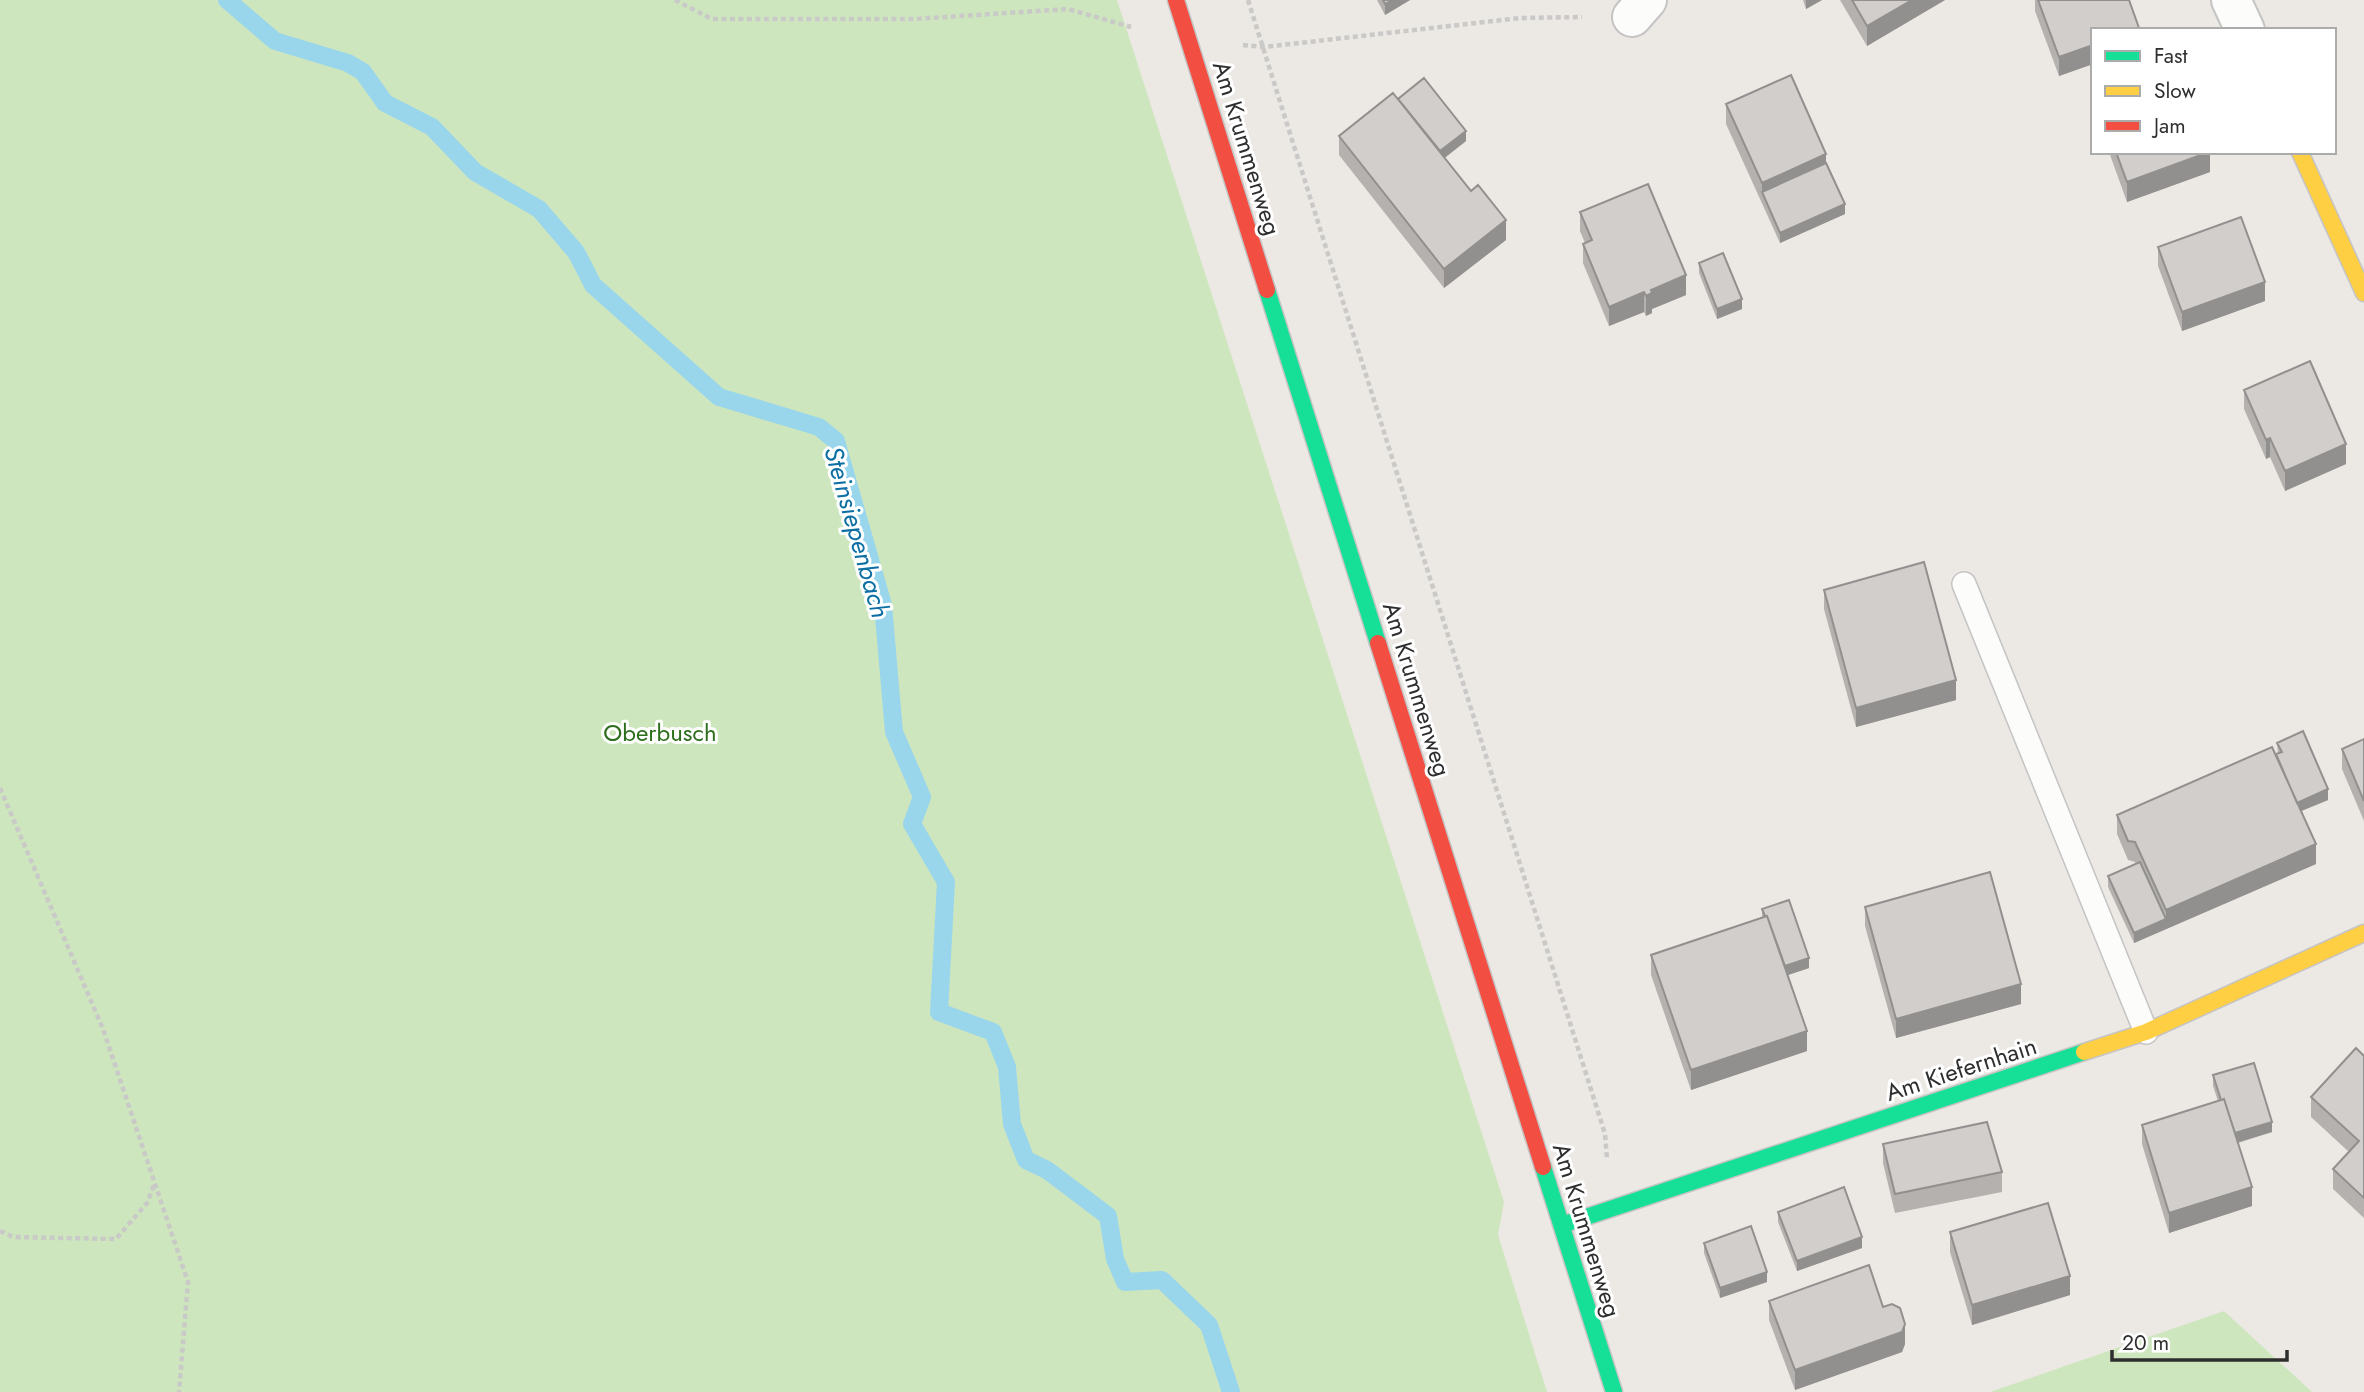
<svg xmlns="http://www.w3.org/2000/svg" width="2364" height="1392" viewBox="0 0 2364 1392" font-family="Jost,sans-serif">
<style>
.green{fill:#cee6be}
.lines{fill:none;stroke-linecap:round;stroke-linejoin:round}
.stream{stroke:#99d6ec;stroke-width:18}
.lane-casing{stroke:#c5c4c5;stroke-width:26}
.street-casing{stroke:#c5c4c5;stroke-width:42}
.fast-casing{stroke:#c5c4c5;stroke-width:19}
.slow-casing{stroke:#c5c4c5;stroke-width:19}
.jam-casing{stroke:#c5c4c5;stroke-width:19}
.path{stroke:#c9c9c8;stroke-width:4.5;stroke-dasharray:5 3.5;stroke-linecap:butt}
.lane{stroke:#fcfcfb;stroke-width:23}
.street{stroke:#fcfcfb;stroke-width:38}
.fast{stroke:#16e098;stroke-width:16}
.slow{stroke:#ffcf43;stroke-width:16}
.jam{stroke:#f24e42;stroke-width:16}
.wall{fill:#b4b1af}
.shaded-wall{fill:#92908e}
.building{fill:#d1cecb;stroke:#92908e;stroke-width:2}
.labels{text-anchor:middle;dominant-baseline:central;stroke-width:6;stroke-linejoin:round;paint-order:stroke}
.street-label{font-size:24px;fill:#2e2e2e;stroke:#fff}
.park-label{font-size:24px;fill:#2c6e1b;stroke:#fff}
.water-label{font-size:26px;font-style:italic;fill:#0d6fa3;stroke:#fff}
</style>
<rect width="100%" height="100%" fill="#ece8e4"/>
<path class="green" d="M 0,0 L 1117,0 L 1504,1202 L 1498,1235 L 1547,1392 L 0,1392 Z
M 2224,1311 L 2312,1392 L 1990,1392 Z"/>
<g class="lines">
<path class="stream" d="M 227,0 L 275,41 L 348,63 L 363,72 L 385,103 L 432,127 L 475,172 L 539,209 L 576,252 L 593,285 L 719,397 L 819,427 L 836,441 L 883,605 L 894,732 L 922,797 L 912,824 L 946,882 L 939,1012 L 993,1032 L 1007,1067 L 1012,1124 L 1026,1160 L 1047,1170 L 1108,1216 L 1115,1259 L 1125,1282 L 1162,1280 L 1209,1325 L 1231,1392"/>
<g class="lane-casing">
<path id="lane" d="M 1964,584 L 2146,1032"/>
</g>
<g class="street-casing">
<path id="street" d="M 2231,0 L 2245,30
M 1632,17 L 1647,0"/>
</g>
<g class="fast-casing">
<path id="fast" d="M 1267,290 L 1378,643
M 1543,1167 L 1614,1392
M 1562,1225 L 2084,1052"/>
</g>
<g class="slow-casing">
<path id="slow" d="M 2300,152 L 2364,293
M 2084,1052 L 2146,1032 L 2364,933"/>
</g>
<g class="jam-casing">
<path id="jam" d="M 1176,0 L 1267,290
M 1378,643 L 1543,1167"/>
</g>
<path class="path" d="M 675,0 L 712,19 L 915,19 L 1068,9 L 1131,27
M 1248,0 L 1605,1134 L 1607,1159
M 1243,45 L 1264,47 L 1520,18 L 1582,17
M 0,788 L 103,1029 L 188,1282 L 179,1392
M 0,1231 L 13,1237 L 116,1239 L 147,1203 L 154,1185"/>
<use href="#lane" class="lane"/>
<use href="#street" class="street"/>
<use href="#fast" class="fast"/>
<use href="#slow" class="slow"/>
<use href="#jam" class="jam"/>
</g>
<path class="wall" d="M 1377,0 L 1410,0 L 1385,15 Z
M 1803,0 L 1822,0 L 1806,9 Z
M 1840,0 L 1945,0 L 1867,46 Z
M 2035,0 L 2038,0 L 2139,30 L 2093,30 L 2093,64 L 2059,76 L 2035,11 Z
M 1398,99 L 1466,141 L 1445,158 L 1506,240 L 1444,288 L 1339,155 L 1339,136 Z
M 1726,104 L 1826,163 L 1845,214 L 1780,243 L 1726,124 Z
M 2109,152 L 2210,152 L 2210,172 L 2127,202 Z
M 1580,212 L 1686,295 L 1652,309 L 1652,313 L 1646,316 L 1644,312 L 1609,326 L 1583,263 L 1583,244 L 1585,243 L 1580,231 Z
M 2158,247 L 2265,301 L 2182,331 L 2158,266 Z
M 1699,263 L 1742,309 L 1717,319 L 1699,273 Z
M 2244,390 L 2346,464 L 2285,491 L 2270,457 L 2266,459 L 2244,409 Z
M 1824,590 L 1956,700 L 1856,727 L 1824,609 Z
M 2364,739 L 2364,821 L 2342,769 L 2342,749 Z
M 2277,743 L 2328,800 L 2301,811 L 2316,864 L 2134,943 L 2108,887 L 2108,876 L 2136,864 L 2135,862 L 2128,860 L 2117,834 L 2117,815 L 2276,754 L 2278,754 Z
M 1865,907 L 2021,1004 L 1896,1038 L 1865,926 Z
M 1762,909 L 1809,968 L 1788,975 L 1807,1051 L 1691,1090 L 1651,975 L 1651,955 L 1762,917 Z
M 2364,1056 L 2364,1218 L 2333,1189 L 2333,1169 L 2349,1152 L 2311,1117 L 2311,1097 Z
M 2213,1075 L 2272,1132 L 2238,1143 L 2252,1206 L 2169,1233 L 2142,1144 L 2142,1125 L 2218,1101 L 2213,1086 Z
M 1883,1144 L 2002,1172 L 2002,1192 L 1895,1213 L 1883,1163 Z
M 1778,1212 L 1862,1248 L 1797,1271 L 1778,1222 Z
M 1950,1232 L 2070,1295 L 1972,1325 L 1950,1252 Z
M 1704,1243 L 1767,1282 L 1720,1298 L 1704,1253 Z
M 1769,1301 L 1883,1307 L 1905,1344 L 1902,1352 L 1795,1390 L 1769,1320 Z"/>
<path class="shaded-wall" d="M 1393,0 L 1410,0 L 1385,15 L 1385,4 Z
M 1806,0 L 1822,0 L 1806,9 Z
M 1912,0 L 1945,0 L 1867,46 L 1867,26 Z
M 2093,45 L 2093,64 L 2059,76 L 2059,57 Z
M 1466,131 L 1466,141 L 1435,165 L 1435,155 Z
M 2210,152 L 2210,172 L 2127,202 L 2127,182 Z
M 1826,154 L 1826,173 L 1762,192 L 1762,183 Z
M 1845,204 L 1845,214 L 1780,243 L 1780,233 Z
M 1506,220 L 1506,240 L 1444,288 L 1444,269 Z
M 1686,275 L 1686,295 L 1652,309 L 1652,313 L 1646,316 L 1646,296 L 1651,290 Z
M 2265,282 L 2265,301 L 2182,331 L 2182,312 Z
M 1644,292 L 1644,312 L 1609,326 L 1609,307 Z
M 1742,299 L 1742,309 L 1717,319 L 1717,309 Z
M 2270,438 L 2270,457 L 2266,459 L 2266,440 Z
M 2346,444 L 2346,464 L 2285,491 L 2285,471 Z
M 1956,680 L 1956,700 L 1856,727 L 1856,708 Z
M 2328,789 L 2328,800 L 2294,814 L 2294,804 Z
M 2316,844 L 2316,864 L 2134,943 L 2134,933 L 2166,919 L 2166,910 Z
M 1809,958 L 1809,968 L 1782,977 L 1782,967 Z
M 2021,984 L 2021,1004 L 1896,1038 L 1896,1019 Z
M 1807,1031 L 1807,1051 L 1691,1090 L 1691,1070 Z
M 2272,1122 L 2272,1132 L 2232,1144 L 2232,1134 Z
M 2252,1187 L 2252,1206 L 2169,1233 L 2169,1213 Z
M 1862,1237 L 1862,1248 L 1797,1271 L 1797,1261 Z
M 1767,1272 L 1767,1282 L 1720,1298 L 1720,1288 Z
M 2070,1276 L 2070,1295 L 1972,1325 L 1972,1305 Z
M 1905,1324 L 1905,1344 L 1902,1352 L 1795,1390 L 1795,1370 Z"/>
<path class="building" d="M 1383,0 L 1393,0 L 1385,4 Z
M 1852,0 L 1912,0 L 1867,26 Z
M 2038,0 L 2129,0 L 2139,28 L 2135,30 L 2093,30 L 2093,45 L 2059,57 Z
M 1791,75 L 1826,154 L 1762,183 L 1726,104 Z
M 1424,78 L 1466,131 L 1440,151 L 1398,99 Z
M 1393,93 L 1471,191 L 1478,185 L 1506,220 L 1444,269 L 1339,136 Z
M 2116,152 L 2209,152 L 2127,182 Z
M 1826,163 L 1845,204 L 1780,233 L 1762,192 Z
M 1648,184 L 1686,275 L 1651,290 L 1652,293 L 1646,296 L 1644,292 L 1609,307 L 1583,244 L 1592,240 L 1580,212 Z
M 2241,217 L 2265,282 L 2182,312 L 2158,247 Z
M 1723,253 L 1742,299 L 1717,309 L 1699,263 Z
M 2310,361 L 2346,444 L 2285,471 L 2270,438 L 2266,440 L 2244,390 Z
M 1924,562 L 1956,680 L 1856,708 L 1824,590 Z
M 2303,731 L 2328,789 L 2297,803 L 2276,754 L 2282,752 L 2277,743 Z
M 2364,739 L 2364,801 L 2342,749 Z
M 2272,747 L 2316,844 L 2166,910 L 2135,842 L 2128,841 L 2117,815 Z
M 2140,862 L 2166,919 L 2134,933 L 2108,876 Z
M 1990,872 L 2021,984 L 1896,1019 L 1865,907 Z
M 1789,900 L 1809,958 L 1785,966 L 1767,916 L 1765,916 L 1762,909 Z
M 1767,916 L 1807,1031 L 1691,1070 L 1651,955 Z
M 2356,1048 L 2364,1056 L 2364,1198 L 2333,1169 L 2359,1141 L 2311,1097 Z
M 2254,1063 L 2272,1122 L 2235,1133 L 2224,1099 L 2221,1100 L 2213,1075 Z
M 2224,1099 L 2252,1187 L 2169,1213 L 2142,1125 Z
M 1987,1122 L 2002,1172 L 1895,1194 L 1883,1144 Z
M 1844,1187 L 1862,1237 L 1797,1261 L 1778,1212 Z
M 2048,1203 L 2070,1276 L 1972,1305 L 1950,1232 Z
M 1751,1226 L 1767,1272 L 1720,1288 L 1704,1243 Z
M 1869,1265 L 1883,1307 L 1892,1304 L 1900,1308 L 1905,1324 L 1902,1332 L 1795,1370 L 1769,1301 Z"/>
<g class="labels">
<g class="street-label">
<text transform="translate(1247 148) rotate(73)">Am Krummenweg</text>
<text transform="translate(1417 689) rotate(73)">Am Krummenweg</text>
<text transform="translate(1961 1069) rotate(-18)">Am Kiefernhain</text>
<text transform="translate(1587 1230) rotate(73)">Am Krummenweg</text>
</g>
<g class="park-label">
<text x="660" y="732">Oberbusch</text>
</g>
<g class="water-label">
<text transform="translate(857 532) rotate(74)">Steinsiepenbach</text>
</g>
</g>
<rect x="2091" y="28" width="245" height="126" fill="#ffffff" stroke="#ababab" stroke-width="2"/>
<rect x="2105" y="51" width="35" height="10" fill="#16e098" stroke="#ababab" stroke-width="2"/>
<text x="2154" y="63" font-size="21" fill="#2e2e2e">Fast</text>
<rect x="2105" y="86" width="35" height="10" fill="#ffcf43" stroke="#ababab" stroke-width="2"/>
<text x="2154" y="98" font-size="21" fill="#2e2e2e">Slow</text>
<rect x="2105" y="121" width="35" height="10" fill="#f24e42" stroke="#ababab" stroke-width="2"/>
<text x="2154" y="133" font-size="21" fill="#2e2e2e">Jam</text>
<path d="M2112 1350v10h175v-10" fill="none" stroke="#2e2e2e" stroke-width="3.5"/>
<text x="2122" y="1350" font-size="21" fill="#2e2e2e" stroke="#ffffff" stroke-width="5" paint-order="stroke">20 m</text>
</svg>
